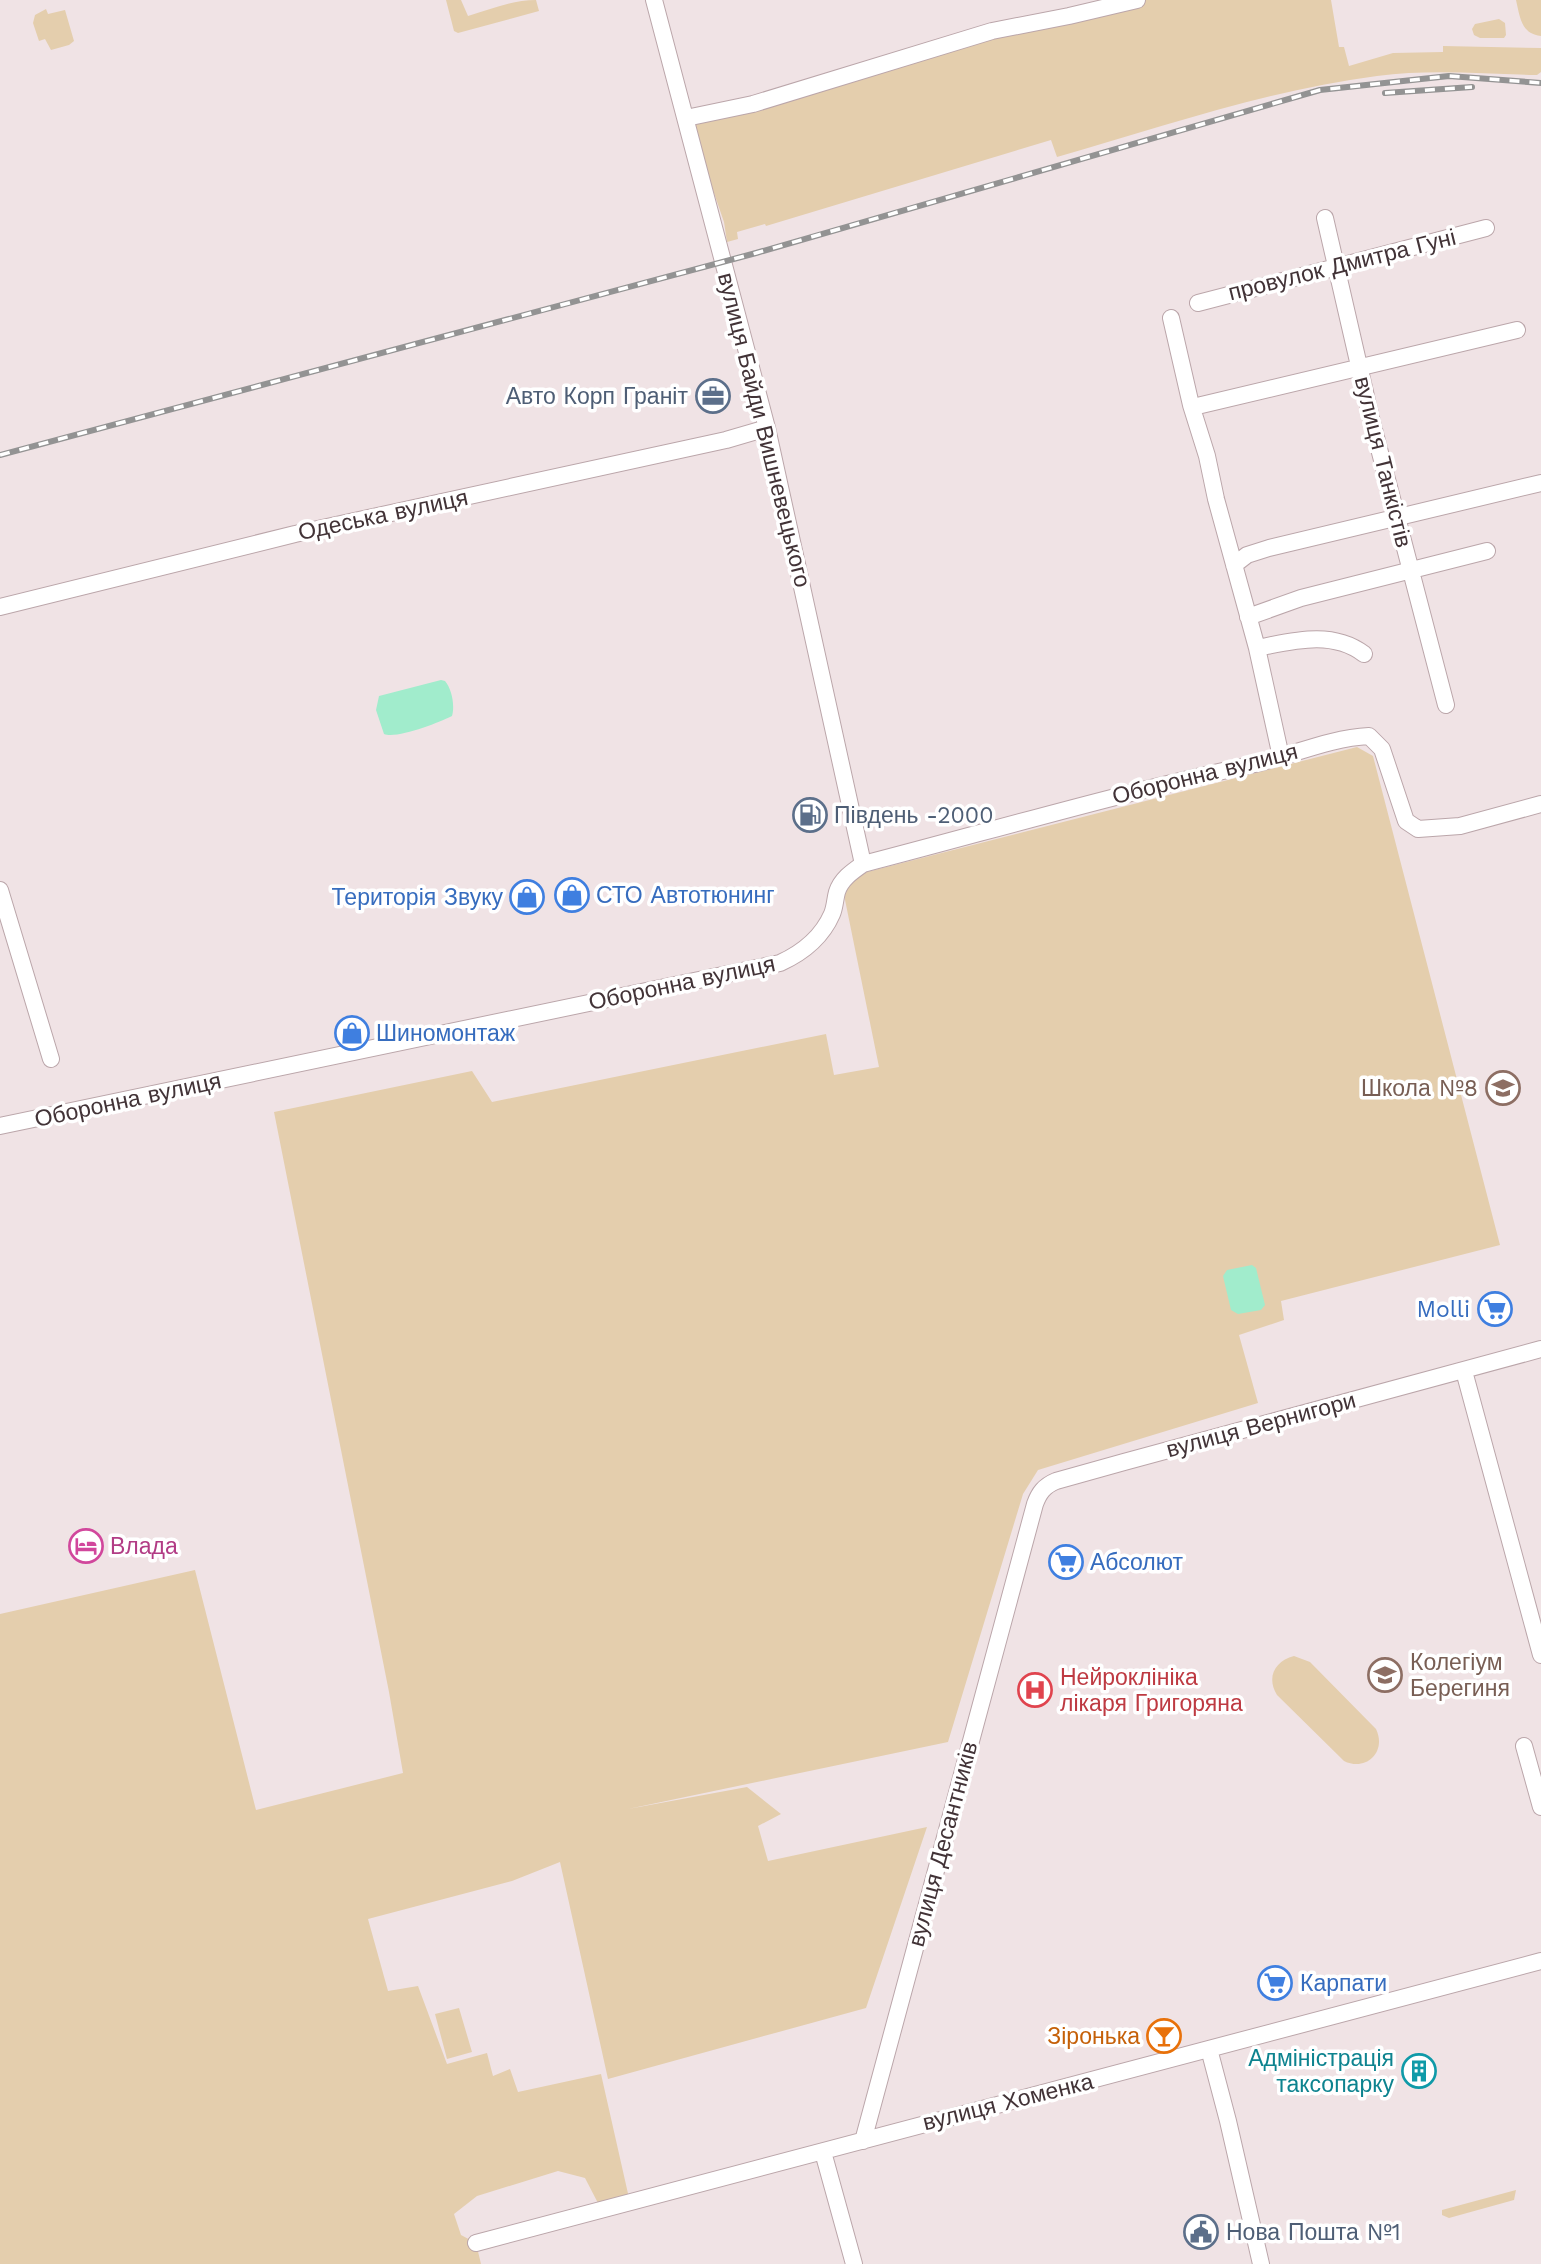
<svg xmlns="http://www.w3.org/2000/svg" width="1541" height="2264" viewBox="0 0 1541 2264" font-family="'Work Sans',sans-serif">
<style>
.green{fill:#e4cead}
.water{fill:#a1eccc}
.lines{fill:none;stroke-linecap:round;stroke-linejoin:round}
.minor-casing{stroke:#bba6aa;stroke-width:18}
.minor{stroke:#fff;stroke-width:16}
.rail-casing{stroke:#939393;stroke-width:6}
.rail{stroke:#fff;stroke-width:3.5;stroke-dasharray:10;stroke-linecap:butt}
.labels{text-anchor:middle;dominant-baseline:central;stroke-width:7;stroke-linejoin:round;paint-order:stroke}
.street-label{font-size:23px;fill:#423337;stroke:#fff}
.service-label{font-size:23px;fill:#4e5e75;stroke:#fff;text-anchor:start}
.shop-label{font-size:23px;fill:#366cbe;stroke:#fff;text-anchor:start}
.education-label{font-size:23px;fill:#785e54;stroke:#fff;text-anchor:end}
.hotel-label{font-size:23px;fill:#b23c85;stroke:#fff;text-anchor:start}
.health-label{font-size:23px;fill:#be3a42;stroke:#fff;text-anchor:start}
.food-label{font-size:23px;fill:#c56008;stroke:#fff;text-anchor:end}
.culture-label{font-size:23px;fill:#0d838f;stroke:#fff;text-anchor:end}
</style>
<rect width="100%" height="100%" fill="#f0e3e5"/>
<path class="green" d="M 446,0 L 461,0 L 468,16 C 489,10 511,0 536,0 L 539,11 L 458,33 L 454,31 Z
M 1104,0 L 1331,0 L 1339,47 L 1344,47 L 1349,66 L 1393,53 L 1443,52 L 1443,46 L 1541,48 L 1541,72 L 1537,75 C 1484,74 1430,69 1377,76 C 1268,90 1162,127 1057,157 L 1051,140 L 766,226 L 765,224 L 737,232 L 738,239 L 727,242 L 724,222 L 693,132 L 695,126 L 701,121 Z
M 1516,0 L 1541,0 L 1541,36 C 1521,34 1520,17 1516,0 Z
M 46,9 L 48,14 L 65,10 L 74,41 L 69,45 L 51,50 L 45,39 L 39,41 L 33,23 L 35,15 Z
M 1499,19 L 1505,23 L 1506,35 L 1504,38 L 1480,38 L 1474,35 L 1472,29 L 1475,24 Z
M 1357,747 L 1373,756 L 1500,1245 L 1281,1301 L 1284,1320 L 1239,1335 L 1258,1403 L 1038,1470 L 1023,1494 L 948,1742 L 628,1809 L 747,1787 L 781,1814 L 758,1826 L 768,1861 L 927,1827 L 866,2008 L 608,2079 L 560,1862 L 512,1881 L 368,1919 L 388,1991 L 418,1986 L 447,2064 L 487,2053 L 493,2076 L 510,2069 L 518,2092 L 601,2074 L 629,2198 L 599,2205 L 585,2178 L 558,2171 L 477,2196 L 454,2214 L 461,2235 L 476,2243 L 481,2264 L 0,2264 L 0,1614 L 195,1570 L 256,1810 L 403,1773 L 389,1692 L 274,1112 L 472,1071 L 492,1102 L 826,1034 L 834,1075 L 879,1067 L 843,890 L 855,875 Z
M 1294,1656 L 1310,1662 L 1376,1729 C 1387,1752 1366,1772 1344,1761 L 1277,1695 C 1266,1677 1275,1661 1294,1656 Z
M 459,2008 L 472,2052 L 447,2059 L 435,2014 Z
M 1516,2190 L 1514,2200 L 1449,2218 L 1442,2215 L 1442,2210 Z"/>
<path class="water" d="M 441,680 L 445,681 C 452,689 455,706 452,716 C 438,723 397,739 384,734 L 376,710 L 379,696 Z
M 1252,1265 L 1256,1268 L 1265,1305 L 1261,1310 L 1238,1314 L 1231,1310 L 1223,1276 L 1227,1270 Z"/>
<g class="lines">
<g class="minor-casing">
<path id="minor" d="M 654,0 L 767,428 L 863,864
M 686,118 L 753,104 L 992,31 L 1069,16 L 1137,0
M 1325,218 L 1371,418 L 1446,705
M 1198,303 L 1486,228
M 1171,318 L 1191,405 L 1207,456 L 1216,499 L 1257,648 L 1281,757
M 1193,407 L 1517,330
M 1234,565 L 1247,555 L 1269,548 L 1541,483
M 0,607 L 295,534 L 726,440 L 767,428
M 1248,617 L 1301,598 L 1487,551
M 1257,648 C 1293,641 1332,630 1364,654
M 0,890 L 51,1059
M 0,1126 L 780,963 C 802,953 822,937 832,914 C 835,907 835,899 837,892 C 841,879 853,871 863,864 C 994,830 1123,792 1255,764 C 1293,755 1330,738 1369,736 L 1382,749 L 1406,821 L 1418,829 L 1460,826 L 1541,804
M 1464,1371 L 1541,1655
M 1524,1746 L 1541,1807
M 1209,2049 L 1228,2121 L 1261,2264
M 863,2141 L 1035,1504 C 1039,1493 1044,1486 1056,1481 L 1124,1462 L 1541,1349
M 823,2152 L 854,2264
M 476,2243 L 1541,1961"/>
</g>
<use href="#minor" class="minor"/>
<g class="rail-casing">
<path id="rail" d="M 1385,93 L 1472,87
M 0,455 L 756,253 L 1320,90 L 1449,76 L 1541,83"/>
</g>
<use href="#rail" class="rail"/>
</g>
<defs>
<g id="office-ring" transform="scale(1.75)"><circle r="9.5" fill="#fff" stroke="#5c6f8a" stroke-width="1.5"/><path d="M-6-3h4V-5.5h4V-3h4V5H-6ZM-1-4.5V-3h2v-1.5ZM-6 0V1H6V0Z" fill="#5c6f8a"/></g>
<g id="fuel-ring" transform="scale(1.75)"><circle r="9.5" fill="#fff" stroke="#5c6f8a" stroke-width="1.5"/><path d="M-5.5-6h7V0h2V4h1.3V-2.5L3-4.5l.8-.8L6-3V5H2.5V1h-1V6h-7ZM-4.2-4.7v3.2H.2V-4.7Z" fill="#5c6f8a"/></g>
<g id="shop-ring" transform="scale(1.75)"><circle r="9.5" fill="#fff" stroke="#3f7fe0" stroke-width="1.5"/><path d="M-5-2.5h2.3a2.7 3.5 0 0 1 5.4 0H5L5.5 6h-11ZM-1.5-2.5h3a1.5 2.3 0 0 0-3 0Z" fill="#3f7fe0"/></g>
<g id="school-ring" transform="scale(1.75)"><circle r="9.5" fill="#fff" stroke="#8d6e63" stroke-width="1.5"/><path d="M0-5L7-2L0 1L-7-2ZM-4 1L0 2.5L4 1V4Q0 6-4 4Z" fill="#8d6e63"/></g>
<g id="supermarket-ring" transform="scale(1.75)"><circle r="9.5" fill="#fff" stroke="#3f7fe0" stroke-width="1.5"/><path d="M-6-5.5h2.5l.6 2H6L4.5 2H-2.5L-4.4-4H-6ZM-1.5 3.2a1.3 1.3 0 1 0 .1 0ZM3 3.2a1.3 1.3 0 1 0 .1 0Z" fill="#3f7fe0"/></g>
<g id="hotel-ring" transform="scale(1.75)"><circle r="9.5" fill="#fff" stroke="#d1479c" stroke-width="1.5"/><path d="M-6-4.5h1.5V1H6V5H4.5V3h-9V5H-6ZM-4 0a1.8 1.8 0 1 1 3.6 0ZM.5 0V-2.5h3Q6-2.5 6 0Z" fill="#d1479c"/></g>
<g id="hospital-ring" transform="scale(1.75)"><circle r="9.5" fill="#fff" stroke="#e0444e" stroke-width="1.5"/><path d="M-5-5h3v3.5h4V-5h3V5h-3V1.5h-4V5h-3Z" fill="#e0444e"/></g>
<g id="bar-ring" transform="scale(1.75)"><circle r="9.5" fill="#fff" stroke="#e8710a" stroke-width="1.5"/><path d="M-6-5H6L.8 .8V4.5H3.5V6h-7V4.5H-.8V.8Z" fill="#e8710a"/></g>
<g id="building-ring" transform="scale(1.75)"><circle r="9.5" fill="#fff" stroke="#0f9aa8" stroke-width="1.5"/><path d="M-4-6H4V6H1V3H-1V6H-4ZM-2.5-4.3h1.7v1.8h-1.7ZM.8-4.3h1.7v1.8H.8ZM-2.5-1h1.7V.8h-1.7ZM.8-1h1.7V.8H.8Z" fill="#0f9aa8"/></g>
<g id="civic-ring" transform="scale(1.75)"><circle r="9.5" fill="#fff" stroke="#5c6f8a" stroke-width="1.5"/><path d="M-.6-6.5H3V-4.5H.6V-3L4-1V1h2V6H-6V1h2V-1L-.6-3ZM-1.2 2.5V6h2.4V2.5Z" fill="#5c6f8a"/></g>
</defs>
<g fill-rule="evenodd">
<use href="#office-ring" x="713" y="396"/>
<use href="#fuel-ring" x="810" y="815"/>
<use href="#shop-ring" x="572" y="895"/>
<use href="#shop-ring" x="527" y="897"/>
<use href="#shop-ring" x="352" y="1033"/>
<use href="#school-ring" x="1503" y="1088"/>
<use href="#supermarket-ring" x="1495" y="1309"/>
<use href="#hotel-ring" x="86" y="1546"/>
<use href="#supermarket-ring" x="1066" y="1562"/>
<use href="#school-ring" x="1385" y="1675"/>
<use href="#hospital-ring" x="1035" y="1690"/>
<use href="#supermarket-ring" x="1275" y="1983"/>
<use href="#bar-ring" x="1164" y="2036"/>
<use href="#building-ring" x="1419" y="2071"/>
<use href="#civic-ring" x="1201" y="2232"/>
</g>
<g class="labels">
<g class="street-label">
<text transform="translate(1342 265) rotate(-14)">провулок Дмитра Гуні</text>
<text transform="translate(764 430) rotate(76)">вулиця Байди Вишневецького</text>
<text transform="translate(1383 462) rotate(76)">вулиця Танкістів</text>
<text transform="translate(383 515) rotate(-12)">Одеська вулиця</text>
<text transform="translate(1205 774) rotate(-14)">Оборонна вулиця</text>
<text transform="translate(682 983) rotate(-12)">Оборонна вулиця</text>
<text transform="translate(128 1100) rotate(-12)">Оборонна вулиця</text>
<text transform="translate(1261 1425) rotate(-15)">вулиця Вернигори</text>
<text transform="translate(943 1844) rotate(-75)">вулиця Десантників</text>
<text transform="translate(1008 2102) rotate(-14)">вулиця Хоменка</text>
</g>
<g class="service-label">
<text x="688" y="396" text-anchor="end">Авто Корп Граніт</text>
<text x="834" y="815">Південь -2000</text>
<text x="1226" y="2232">Нова Пошта №1</text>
</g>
<g class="shop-label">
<text x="596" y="895">СТО Автотюнинг</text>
<text x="503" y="897" text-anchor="end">Територія Звуку</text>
<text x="376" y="1033">Шиномонтаж</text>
<text x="1470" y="1309" text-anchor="end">Molli</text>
<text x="1090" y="1562">Абсолют</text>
<text x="1300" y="1983">Карпати</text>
</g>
<g class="education-label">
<text x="1478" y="1088">Школа №8</text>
<text x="1410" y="1662" text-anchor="start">Колегіум<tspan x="1410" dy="26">Берегиня</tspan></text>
</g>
<g class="hotel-label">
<text x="110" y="1546">Влада</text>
</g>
<g class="health-label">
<text x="1060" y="1677">Нейроклініка<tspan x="1060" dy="26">лікаря Григоряна</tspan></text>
</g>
<g class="food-label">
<text x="1140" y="2036">Зіронька</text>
</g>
<g class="culture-label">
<text x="1394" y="2058">Адміністрація<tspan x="1394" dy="26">таксопарку</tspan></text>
</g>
</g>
</svg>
